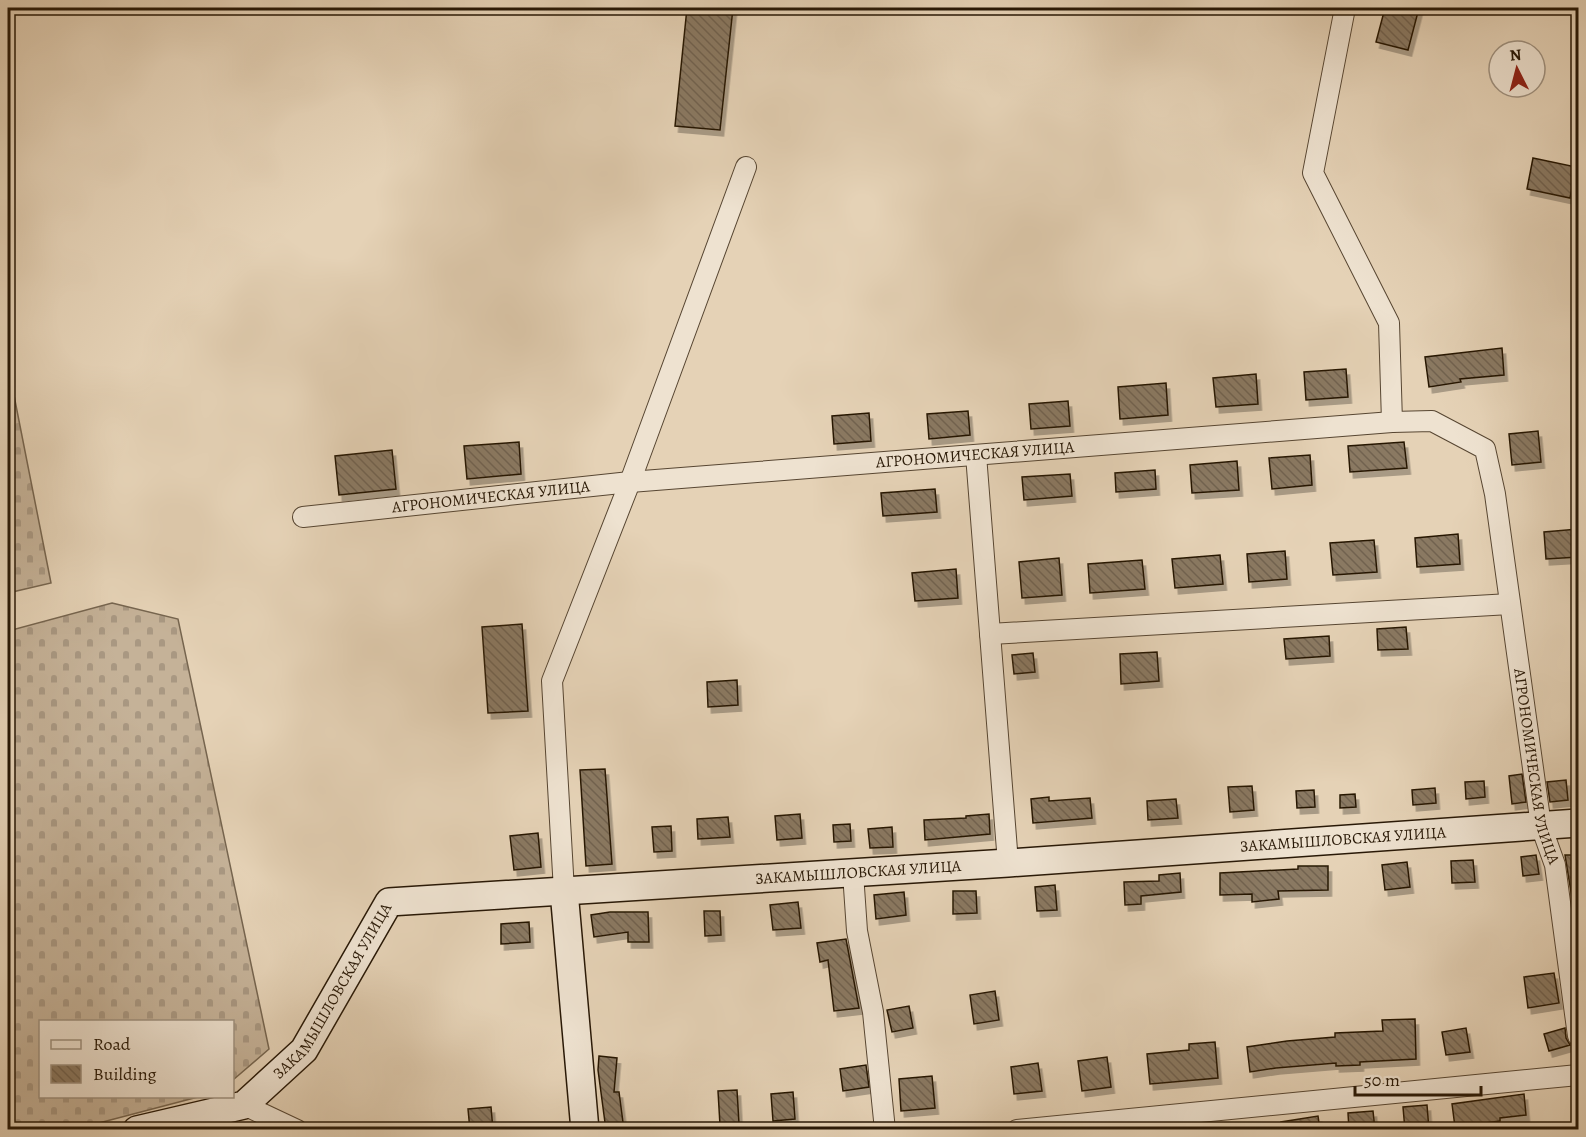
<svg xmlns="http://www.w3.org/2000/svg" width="1586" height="1137" viewBox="0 0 1586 1137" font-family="Alegreya,serif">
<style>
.cemetery{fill:url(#cemetery-stones);stroke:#76654f;stroke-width:1.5}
.building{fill:url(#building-back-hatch);stroke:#281806;stroke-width:1.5;filter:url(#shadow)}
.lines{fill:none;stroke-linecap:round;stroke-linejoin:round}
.street-casing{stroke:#574632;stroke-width:22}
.secondary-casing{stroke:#281806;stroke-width:30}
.street{stroke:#eee2d0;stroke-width:20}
.secondary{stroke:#eee2d0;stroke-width:27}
.labels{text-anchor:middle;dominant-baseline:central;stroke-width:4.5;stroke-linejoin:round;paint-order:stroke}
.street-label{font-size:16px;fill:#281806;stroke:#eee2d0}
</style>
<defs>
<pattern id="cemetery-stones" width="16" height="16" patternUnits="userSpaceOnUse" patternTransform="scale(1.5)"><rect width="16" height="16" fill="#c5b298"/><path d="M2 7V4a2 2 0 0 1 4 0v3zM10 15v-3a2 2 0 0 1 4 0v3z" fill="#a99882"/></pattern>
<pattern id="building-back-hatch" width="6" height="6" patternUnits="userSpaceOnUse" patternTransform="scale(1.5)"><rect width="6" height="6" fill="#8a7962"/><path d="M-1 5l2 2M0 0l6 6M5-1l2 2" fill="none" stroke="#71624f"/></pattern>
<filter id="shadow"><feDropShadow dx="3.5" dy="6" stdDeviation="0" flood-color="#0004"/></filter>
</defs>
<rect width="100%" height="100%" fill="#e5d2b6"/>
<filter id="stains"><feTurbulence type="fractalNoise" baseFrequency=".00333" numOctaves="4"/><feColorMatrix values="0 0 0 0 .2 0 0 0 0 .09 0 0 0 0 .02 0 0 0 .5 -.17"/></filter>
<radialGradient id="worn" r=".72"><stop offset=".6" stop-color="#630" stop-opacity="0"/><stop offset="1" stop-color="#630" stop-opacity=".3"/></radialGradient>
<path class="cemetery" d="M 8,365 L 51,583 L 8,593 Z
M 112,603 L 178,619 L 269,1049 L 233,1080 L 232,1022 L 40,1022 L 40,1096 L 198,1097 L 76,1129 L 8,1129 L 8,631 Z"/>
<path class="building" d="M 687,8 L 733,8 L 720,130 L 675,126 Z
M 1385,8 L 1419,8 L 1408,50 L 1376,42 Z
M 1533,158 L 1576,167 L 1570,198 L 1527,189 Z
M 1502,348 L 1504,375 L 1460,379 L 1461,382 L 1429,387 L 1425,357 Z
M 1346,369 L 1348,397 L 1306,400 L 1304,372 Z
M 1256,374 L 1258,404 L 1216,407 L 1213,378 Z
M 1166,383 L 1168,415 L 1120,419 L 1118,387 Z
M 1068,401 L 1070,426 L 1031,429 L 1029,404 Z
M 968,411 L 970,435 L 929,439 L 927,414 Z
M 869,413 L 871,441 L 834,444 L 832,416 Z
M 1538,431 L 1541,462 L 1512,465 L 1509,434 Z
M 519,442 L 521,474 L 467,479 L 464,446 Z
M 1404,442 L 1407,468 L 1350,472 L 1348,446 Z
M 392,450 L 396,489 L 339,495 L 335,456 Z
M 1310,455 L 1312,485 L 1272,489 L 1269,458 Z
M 1237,461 L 1239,490 L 1192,493 L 1190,465 Z
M 1155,470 L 1156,489 L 1116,492 L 1115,473 Z
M 1070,474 L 1072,496 L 1024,500 L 1022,477 Z
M 935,489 L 937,512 L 883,516 L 881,493 Z
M 1578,529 L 1578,557 L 1546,559 L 1544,532 Z
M 1458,534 L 1460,564 L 1417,567 L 1415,538 Z
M 1374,540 L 1377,572 L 1333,575 L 1330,543 Z
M 1285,551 L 1287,579 L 1249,582 L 1247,554 Z
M 1220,555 L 1223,584 L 1175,588 L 1172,559 Z
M 1059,558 L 1062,595 L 1022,598 L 1019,562 Z
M 1142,560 L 1145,589 L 1090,593 L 1088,564 Z
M 956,569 L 958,598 L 915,601 L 912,573 Z
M 522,624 L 528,711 L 488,713 L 482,627 Z
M 1406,627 L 1408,649 L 1378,650 L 1377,629 Z
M 1329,636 L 1330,656 L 1286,659 L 1284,639 Z
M 1157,652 L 1159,681 L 1121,684 L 1120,654 Z
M 1033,653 L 1035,672 L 1014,674 L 1012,655 Z
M 737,680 L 738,705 L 708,707 L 707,682 Z
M 605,769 L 612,864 L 586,866 L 580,770 Z
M 1522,774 L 1526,802 L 1512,804 L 1509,776 Z
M 1566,780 L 1568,800 L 1550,802 L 1547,782 Z
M 1484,781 L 1485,797 L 1466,799 L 1465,782 Z
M 1252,786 L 1254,810 L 1230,812 L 1228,787 Z
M 1435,788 L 1436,803 L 1413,805 L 1412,790 Z
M 1314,790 L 1315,807 L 1297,808 L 1296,791 Z
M 1355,794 L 1356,807 L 1340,808 L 1340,795 Z
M 1049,797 L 1049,801 L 1090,798 L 1092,818 L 1033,823 L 1031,799 Z
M 1176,799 L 1178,818 L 1148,820 L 1147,801 Z
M 800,814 L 802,838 L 777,840 L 775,816 Z
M 989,814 L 990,834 L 925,840 L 924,820 L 966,818 L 966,816 Z
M 728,817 L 730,837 L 698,839 L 697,819 Z
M 850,824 L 851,841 L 834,842 L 833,825 Z
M 671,826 L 672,851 L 654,852 L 652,827 Z
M 892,827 L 893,847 L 870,848 L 868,829 Z
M 538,833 L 541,867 L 514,870 L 510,836 Z
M 1536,855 L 1539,874 L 1523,876 L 1521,857 Z
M 1565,855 L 1578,855 L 1578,898 L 1572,898 Z
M 1473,860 L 1475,882 L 1452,883 L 1451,861 Z
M 1407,862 L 1410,887 L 1385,890 L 1382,865 Z
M 1298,866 L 1328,866 L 1328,890 L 1278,891 L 1279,899 L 1252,902 L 1252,894 L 1220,895 L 1220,873 L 1298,869 Z
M 1180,873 L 1181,892 L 1141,896 L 1141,904 L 1125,905 L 1124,882 L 1159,881 L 1159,875 Z
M 1055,885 L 1057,910 L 1037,911 L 1035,887 Z
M 953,891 L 976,891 L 977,913 L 953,914 Z
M 904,892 L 906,915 L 876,919 L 874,895 Z
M 798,902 L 801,928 L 773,930 L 770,905 Z
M 704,911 L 720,911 L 721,935 L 705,936 Z
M 610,912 L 648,912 L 649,942 L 628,942 L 628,932 L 594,937 L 591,915 Z
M 529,922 L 530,942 L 501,944 L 501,924 Z
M 846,939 L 859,1008 L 834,1011 L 828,960 L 820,962 L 817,943 Z
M 1554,973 L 1559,1003 L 1528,1008 L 1524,977 Z
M 995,991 L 999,1020 L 974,1024 L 970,995 Z
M 909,1006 L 913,1028 L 892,1032 L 887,1010 Z
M 1415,1019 L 1416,1059 L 1360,1062 L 1360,1065 L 1336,1066 L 1336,1063 L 1276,1068 L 1250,1072 L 1247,1047 L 1287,1041 L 1335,1037 L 1335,1033 L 1383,1031 L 1382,1020 Z
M 1466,1028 L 1470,1052 L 1446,1055 L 1442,1032 Z
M 1565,1028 L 1566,1038 L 1570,1045 L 1549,1051 L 1544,1034 Z
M 1215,1042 L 1218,1078 L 1150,1084 L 1147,1054 L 1189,1050 L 1189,1044 Z
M 599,1056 L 617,1058 L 614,1092 L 619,1092 L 624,1130 L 606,1130 L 598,1070 Z
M 1107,1057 L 1111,1087 L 1082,1091 L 1078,1061 Z
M 1038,1063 L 1042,1091 L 1014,1094 L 1011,1067 Z
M 866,1065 L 869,1087 L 843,1091 L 840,1069 Z
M 932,1076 L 935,1108 L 901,1111 L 899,1079 Z
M 737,1090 L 739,1124 L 720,1125 L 718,1091 Z
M 793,1092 L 795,1119 L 773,1121 L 771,1094 Z
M 1524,1094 L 1526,1115 L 1500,1118 L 1500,1121 L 1455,1127 L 1452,1104 Z
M 1427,1105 L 1429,1130 L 1405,1130 L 1403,1107 Z
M 491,1107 L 493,1130 L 470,1130 L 468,1109 Z
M 1373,1111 L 1375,1130 L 1349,1130 L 1348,1113 Z
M 1318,1116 L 1320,1130 L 1281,1130 L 1281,1122 Z"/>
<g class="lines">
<g class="street-casing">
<g id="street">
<path d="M 1345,8 L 1313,173 L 1389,323 L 1392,422"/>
<path d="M 976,455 L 1008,863"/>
<path id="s1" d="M 303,517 L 630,482 L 1392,422 L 1432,421 L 1485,449 L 1495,494 L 1541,826 L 1555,865 L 1578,1036"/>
<path d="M 990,634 L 1510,604"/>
<path d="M 853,873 L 857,931 L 873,1012 L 885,1130"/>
<path d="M 564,891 L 552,681 L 630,482 L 746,167"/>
<path d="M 244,1105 L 297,1130"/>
<path d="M 1017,1130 L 1578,1075"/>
</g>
</g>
<g class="secondary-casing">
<g id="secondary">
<path d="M 564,891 L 585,1130"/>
<path id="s2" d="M 137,1130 L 244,1105 L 304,1050 L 389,902 L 1008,863 L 1578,823"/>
</g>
</g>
<use href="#street" class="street"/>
<use href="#secondary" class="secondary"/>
</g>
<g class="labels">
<g class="street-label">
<text stroke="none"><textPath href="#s1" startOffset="675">АГРОНОМИЧЕСКАЯ УЛИЦА</textPath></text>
<text stroke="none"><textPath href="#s1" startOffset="189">АГРОНОМИЧЕСКАЯ УЛИЦА</textPath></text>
<text stroke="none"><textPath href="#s1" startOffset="1515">АГРОНОМИЧЕСКАЯ УЛИЦА</textPath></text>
<text stroke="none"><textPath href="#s2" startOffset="1318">ЗАКАМЫШЛОВСКАЯ УЛИЦА</textPath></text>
<text stroke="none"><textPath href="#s2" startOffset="832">ЗАКАМЫШЛОВСКАЯ УЛИЦА</textPath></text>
<text stroke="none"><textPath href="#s2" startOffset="256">ЗАКАМЫШЛОВСКАЯ УЛИЦА</textPath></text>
</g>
</g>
<rect width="1586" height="1137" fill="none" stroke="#e5d2b6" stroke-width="30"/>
<rect x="9" y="9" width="1568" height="1119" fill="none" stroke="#281806" stroke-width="3"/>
<rect x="15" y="15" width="1556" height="1107" fill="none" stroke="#281806" stroke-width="1.5"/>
<rect x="39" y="1020" width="195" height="78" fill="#eee2d0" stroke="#9f917f" stroke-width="1.5"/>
<rect x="51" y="1040" width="30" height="9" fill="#eee2d0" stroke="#9f917f" stroke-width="1.5"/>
<text x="93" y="1050" font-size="18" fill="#281806">Road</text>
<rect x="51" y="1065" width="30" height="18" fill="url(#building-back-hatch)" stroke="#9f917f" stroke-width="1.5"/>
<text x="93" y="1080" font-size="18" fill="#281806">Building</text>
<g transform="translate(1517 69) rotate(354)"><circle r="28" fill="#eee2d0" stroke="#9f917f" stroke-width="1.5"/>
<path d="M0-4.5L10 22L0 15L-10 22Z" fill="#8f2418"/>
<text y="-9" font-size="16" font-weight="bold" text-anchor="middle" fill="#281806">N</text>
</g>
<path d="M1355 1086v9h126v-9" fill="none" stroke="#281806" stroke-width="3"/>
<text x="1364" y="1086" font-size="18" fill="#281806" stroke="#eee2d0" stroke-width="4.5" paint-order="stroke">50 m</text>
<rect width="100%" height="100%" filter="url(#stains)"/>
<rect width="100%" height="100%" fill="url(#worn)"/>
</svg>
